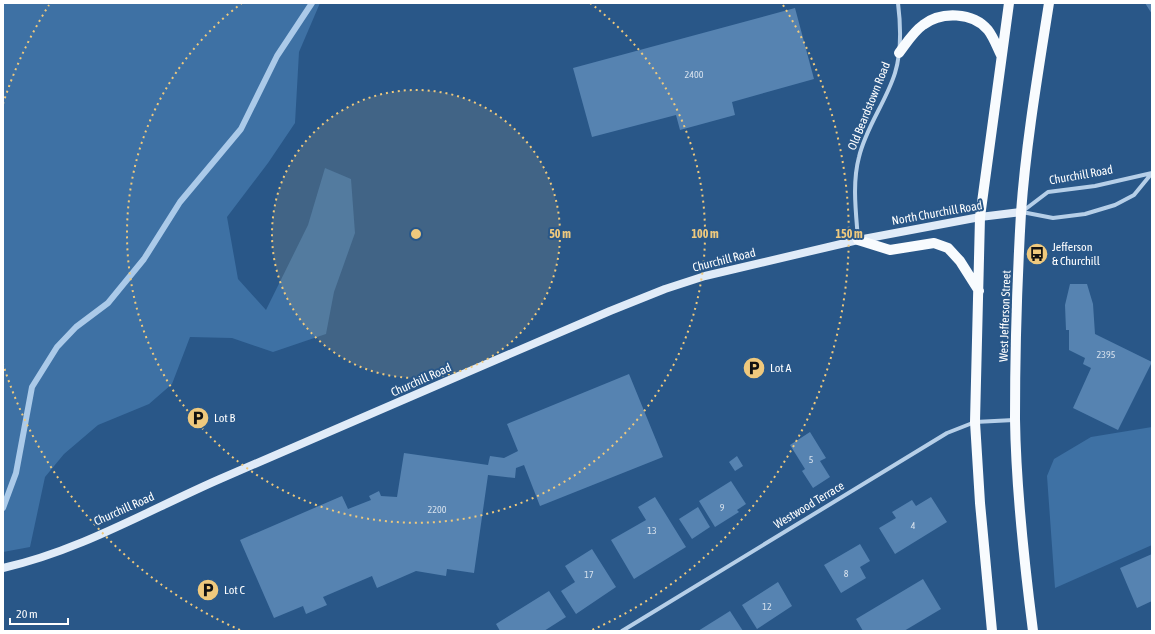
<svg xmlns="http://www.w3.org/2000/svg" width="1155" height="634" viewBox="0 0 1155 634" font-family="'Asap Condensed',sans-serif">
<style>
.green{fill:#3e71a4}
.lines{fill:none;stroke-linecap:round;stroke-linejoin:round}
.stream{stroke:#abcae9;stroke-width:6}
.building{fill:#5683b1}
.street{stroke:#b6cfe8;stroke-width:4}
.secondary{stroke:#e0ebf8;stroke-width:8}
.primary{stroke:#f8fbfe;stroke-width:10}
.ring{fill:none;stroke:#efc97d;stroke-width:2;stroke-dasharray:2 4}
.labels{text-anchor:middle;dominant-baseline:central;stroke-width:4;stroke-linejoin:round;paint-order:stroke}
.number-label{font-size:10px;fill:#d5e0ec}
.street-label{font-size:12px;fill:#fff;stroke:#295788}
.poi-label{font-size:12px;fill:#fff;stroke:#295788;text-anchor:start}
.centre{fill:#efc97d;stroke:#295788;stroke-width:2}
.ring-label{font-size:12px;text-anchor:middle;font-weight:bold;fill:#efc97d;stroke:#295788;stroke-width:4;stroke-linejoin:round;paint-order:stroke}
</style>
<rect width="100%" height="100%" fill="#295788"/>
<path class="green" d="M 3,3 L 320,3 L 299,52 L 295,123 L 268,163 L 227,217 L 238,279 L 266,310 L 308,225 L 325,168 L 351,179 L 355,233 L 334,292 L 326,334 L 273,352 L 232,338 L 190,337 L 172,384 L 149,404 L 98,425 L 64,454 L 45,477 L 30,547 L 3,552 Z
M 1152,427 L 1152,545 L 1055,588 L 1047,476 L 1054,459 L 1091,437 Z"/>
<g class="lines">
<path class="stream" d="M 3,508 L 16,473 L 32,387 L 57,347 L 76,327 L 108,303 L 144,259 L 180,202 L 241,129 L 277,56 L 312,3"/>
</g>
<path class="building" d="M 1145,3 L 1152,3 L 1152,14 Z
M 795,8 L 814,79 L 732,102 L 735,115 L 680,130 L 676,115 L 592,137 L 573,68 Z
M 1070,284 L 1087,284 L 1093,304 L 1095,334 L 1152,362 L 1118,430 L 1073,408 L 1091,368 L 1083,364 L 1085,358 L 1069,350 L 1069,330 L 1066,330 L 1065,305 Z
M 629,374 L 663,457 L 540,506 L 524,465 L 516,468 L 515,478 L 488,475 L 474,573 L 447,569 L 446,576 L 416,571 L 377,588 L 372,576 L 323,597 L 327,605 L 306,614 L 303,606 L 274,618 L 240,540 L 342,496 L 348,509 L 371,500 L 369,496 L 379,491 L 381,496 L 397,497 L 404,453 L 488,465 L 490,456 L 504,458 L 518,451 L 507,424 Z
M 810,432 L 826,458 L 820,461 L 830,477 L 813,488 L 802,471 L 805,469 L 790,445 Z
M 737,456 L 743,466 L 735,471 L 729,462 Z
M 731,481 L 746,504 L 737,510 L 739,512 L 715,527 L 699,501 Z
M 655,497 L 686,547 L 634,579 L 611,540 L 646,520 L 638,507 Z
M 931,497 L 947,522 L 895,554 L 879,528 L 896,518 L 892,512 L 912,500 L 916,506 Z
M 698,507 L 710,527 L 692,539 L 679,519 Z
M 860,544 L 870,561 L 860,567 L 866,578 L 841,593 L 824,565 Z
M 592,549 L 616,587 L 576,614 L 561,591 L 575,582 L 565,566 Z
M 1152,554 L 1152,601 L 1137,608 L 1120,568 Z
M 923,579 L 941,609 L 904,631 L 863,631 L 856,619 Z
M 778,582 L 792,606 L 757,629 L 742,605 Z
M 549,591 L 566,617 L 544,631 L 500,631 L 496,624 Z
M 730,611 L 743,631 L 698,631 Z"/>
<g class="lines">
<path class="street" d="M 1023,211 L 1048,192 L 1095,186 L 1152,173
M 1022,212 L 1053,218 L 1085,214 L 1115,205 L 1134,195 L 1152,173
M 858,239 C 856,213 852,183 859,157 C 866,127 886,102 895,73 C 902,50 901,27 898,3
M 622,631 L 947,433 L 975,422 L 1014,420"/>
<path class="secondary" d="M 3,568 C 79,551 149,510 220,479 C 350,422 480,367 610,311 L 665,289 L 705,276 L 858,240 L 980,217 L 1021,212"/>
<path class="primary" d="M 899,53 C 906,44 913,32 923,25 C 941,11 973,12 988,30 C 994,38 997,47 1001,55
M 858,240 L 890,250 L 934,243 L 948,248 L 960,261 L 979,291
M 992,631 L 980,503 L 975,422 L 980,217 L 1009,3
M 1033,631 C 1024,561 1016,490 1015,419 C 1015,351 1017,282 1021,213 C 1026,143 1038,73 1049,3"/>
</g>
<circle cx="416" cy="234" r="144" fill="#efc97d" fill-opacity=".12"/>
<g class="ring">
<circle cx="416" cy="234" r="144"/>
<path d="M590 3A289 289 0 1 1 242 3"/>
<path d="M240 630A433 433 0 0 1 3 364M3 104A433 433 0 0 1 49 5M783 5A433 433 0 0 1 592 630"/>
</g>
<defs>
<g id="bus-disc" transform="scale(1.15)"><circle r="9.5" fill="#efc97d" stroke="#295788"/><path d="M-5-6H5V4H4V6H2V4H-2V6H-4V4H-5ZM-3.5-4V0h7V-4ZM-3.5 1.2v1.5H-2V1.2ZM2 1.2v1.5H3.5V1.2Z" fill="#111"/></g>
<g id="parking-disc" transform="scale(1.15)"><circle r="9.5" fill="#efc97d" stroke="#295788"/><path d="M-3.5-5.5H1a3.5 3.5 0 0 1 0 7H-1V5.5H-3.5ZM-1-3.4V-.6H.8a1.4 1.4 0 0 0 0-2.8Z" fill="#111"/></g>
</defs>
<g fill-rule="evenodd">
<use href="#bus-disc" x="1037" y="254"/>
<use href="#parking-disc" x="754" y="368"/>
<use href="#parking-disc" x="198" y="418"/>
<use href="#parking-disc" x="208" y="590"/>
</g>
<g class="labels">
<g class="number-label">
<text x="694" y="74">2400</text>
<text x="1106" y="354">2395</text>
<text x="811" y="459">5</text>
<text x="722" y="507">9</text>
<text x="437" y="509">2200</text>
<text x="913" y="525">4</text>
<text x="652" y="530">13</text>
<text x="846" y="573">8</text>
<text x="589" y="574">17</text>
<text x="767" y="606">12</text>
</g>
<g class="street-label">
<text transform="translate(869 106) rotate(-68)">Old Beardstown Road</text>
<text transform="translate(1081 175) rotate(-10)">Churchill Road</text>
<text transform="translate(937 213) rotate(-10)">North Churchill Road</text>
<text transform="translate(724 260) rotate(-14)">Churchill Road</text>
<text transform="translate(1005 316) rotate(-88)">West Jefferson Street</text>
<text transform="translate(421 380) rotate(-24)">Churchill Road</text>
<text transform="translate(809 505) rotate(-31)">Westwood Terrace</text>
<text transform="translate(124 509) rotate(-24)">Churchill Road</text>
</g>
<g class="poi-label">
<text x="1052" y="247">Jefferson<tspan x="1052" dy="14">&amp; Churchill</tspan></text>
<text x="770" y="368">Lot A</text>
<text x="214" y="418">Lot B</text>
<text x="224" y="590">Lot C</text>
</g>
</g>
<circle cx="416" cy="234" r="6" class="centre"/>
<g class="ring-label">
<text x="560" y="238">50 m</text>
<text x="705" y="238">100 m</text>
<text x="849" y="238">150 m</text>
</g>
<rect width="1155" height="634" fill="none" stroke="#ffffff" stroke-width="8"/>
<path d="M10 618v6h58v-6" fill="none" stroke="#ffffff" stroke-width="2"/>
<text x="16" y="618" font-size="12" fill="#ffffff" stroke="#295788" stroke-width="3" paint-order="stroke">20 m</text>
</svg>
